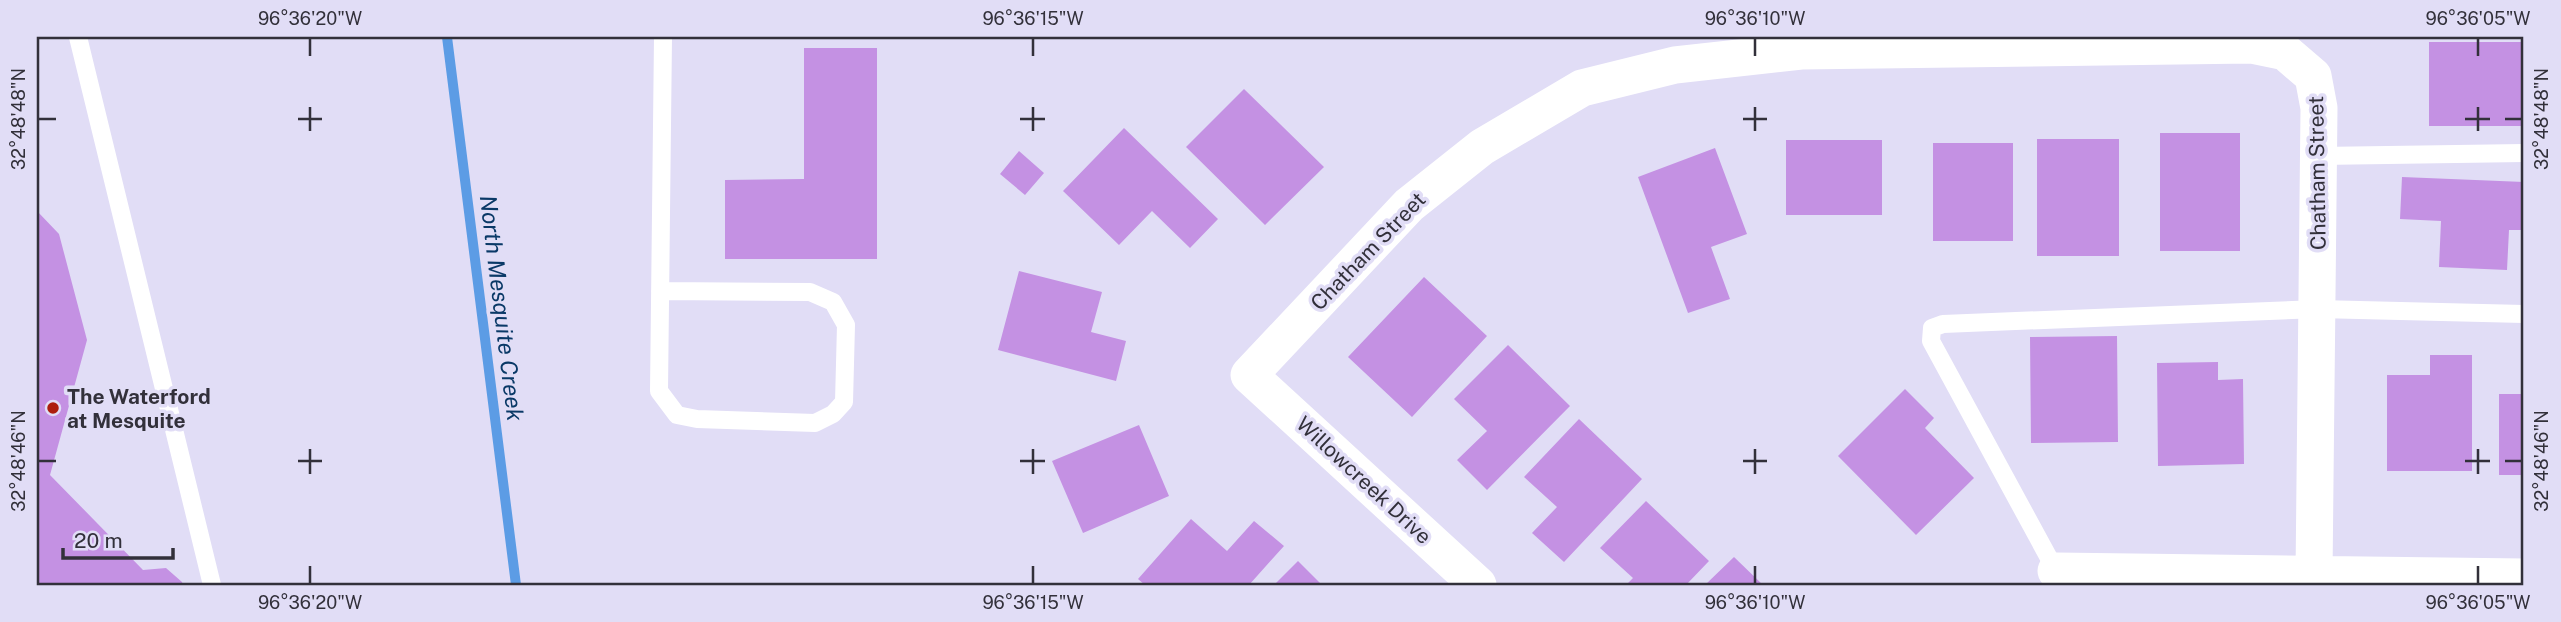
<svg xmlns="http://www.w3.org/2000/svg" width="2561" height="622" viewBox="0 0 2561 622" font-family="'Public Sans',sans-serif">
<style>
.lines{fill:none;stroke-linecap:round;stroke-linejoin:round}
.stream{stroke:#5c9ce5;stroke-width:10}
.building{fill:#c491e3}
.lane{stroke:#fff;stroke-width:18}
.street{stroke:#fff;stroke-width:37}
.ticks{fill:none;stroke:#32303a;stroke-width:2.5}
.poi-dot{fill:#ad1e0e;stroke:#e1ddf6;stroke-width:2.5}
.labels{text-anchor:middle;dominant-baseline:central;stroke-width:7;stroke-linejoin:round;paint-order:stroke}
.street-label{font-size:21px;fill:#32303a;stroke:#e1ddf6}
.poi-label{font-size:21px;font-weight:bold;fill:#32303a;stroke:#e1ddf6;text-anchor:start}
.water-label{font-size:23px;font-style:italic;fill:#0a3967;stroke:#e1ddf6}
.neatline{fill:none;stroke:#32303a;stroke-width:2.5}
.ticks-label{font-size:18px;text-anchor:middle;fill:#32303a}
</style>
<rect width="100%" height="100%" fill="#e1ddf6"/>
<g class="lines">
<path class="stream" d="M 447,37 L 516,585"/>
</g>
<path class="building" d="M 2429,42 L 2524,42 L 2524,126 L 2429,126 Z
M 804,48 L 877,48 L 877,259 L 725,259 L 725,180 L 804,179 Z
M 1244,89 L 1324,167 L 1265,225 L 1186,147 Z
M 1124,128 L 1218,219 L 1190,248 L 1152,211 L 1119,245 L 1063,191 Z
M 2160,133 L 2240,133 L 2240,251 L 2160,251 Z
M 2037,139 L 2119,139 L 2119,256 L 2037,256 Z
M 1786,140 L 1882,140 L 1882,215 L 1786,215 Z
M 1933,143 L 2013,143 L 2013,241 L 1933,241 Z
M 1715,148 L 1747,234 L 1711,247 L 1730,299 L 1688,313 L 1638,177 Z
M 1019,151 L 1044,173 L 1025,195 L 1000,174 Z
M 2402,177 L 2524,182 L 2524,230 L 2509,230 L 2507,270 L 2439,267 L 2441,221 L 2400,219 Z
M 37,211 L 59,234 L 87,340 L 50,475 L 143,570 L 166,568 L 182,582 L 183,585 L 37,585 Z
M 1019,271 L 1102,292 L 1091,332 L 1126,341 L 1116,381 L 998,350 Z
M 1424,277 L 1487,336 L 1412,417 L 1348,357 Z
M 2117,336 L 2118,442 L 2031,443 L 2030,337 Z
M 1508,345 L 1570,406 L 1487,490 L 1457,460 L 1487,431 L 1454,399 Z
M 2430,355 L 2472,355 L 2472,471 L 2387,471 L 2387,375 L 2430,375 Z
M 2218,362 L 2218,380 L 2243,379 L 2244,464 L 2158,466 L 2157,363 Z
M 1905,389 L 1934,418 L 1925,428 L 1974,478 L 1916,535 L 1838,456 Z
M 2499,394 L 2524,394 L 2524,475 L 2499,475 Z
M 1579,419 L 1642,479 L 1564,562 L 1532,533 L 1557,507 L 1524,477 Z
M 1139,425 L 1169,496 L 1083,533 L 1052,461 Z
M 1646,501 L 1709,561 L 1686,585 L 1626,585 L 1633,578 L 1600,548 Z
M 1191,519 L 1227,551 L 1254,521 L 1284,546 L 1249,585 L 1145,585 L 1138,579 Z
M 1734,557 L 1763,585 L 1705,585 Z
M 1298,561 L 1322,585 L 1274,585 Z"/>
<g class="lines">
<path class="lane" d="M 78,37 L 212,585
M 2319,156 L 2524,153
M 660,291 L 810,292 L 833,302 L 846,325 L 844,402 L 833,414 L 815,423 L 697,419 L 677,415 L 659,391 L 663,37
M 2056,571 L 1931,341 L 1932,328 L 1943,324 L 2318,309 L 2524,314"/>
<path class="street" d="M 2056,571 L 2524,577
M 1478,585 L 1249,375 L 1409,205 L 1482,147 L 1582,88 L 1675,65 L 1801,51 L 2251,45 L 2285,52 L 2313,76 L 2319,108 L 2314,575"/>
</g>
<path class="ticks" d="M 310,38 L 310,56M 1033,38 L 1033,56M 1755,38 L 1755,56M 2478,38 L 2478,56M 310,107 L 310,131M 1033,107 L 1033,131M 1755,107 L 1755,131M 2478,107 L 2478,131M 38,119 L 56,119M 298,119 L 322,119M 1020,119 L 1045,119M 1743,119 L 1767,119M 2465,119 L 2490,119M 2505,119 L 2522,119M 310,449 L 310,474M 1033,449 L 1033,474M 1755,449 L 1755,474M 2478,449 L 2478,474M 38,461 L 56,461M 298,461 L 322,461M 1020,461 L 1045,461M 1743,461 L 1767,461M 2465,461 L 2490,461M 2505,461 L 2522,461M 310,566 L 310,584M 1033,566 L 1033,584M 1755,566 L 1755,584M 2478,566 L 2478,584"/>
<circle class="poi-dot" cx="53" cy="408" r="7"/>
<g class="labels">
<g class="street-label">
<text transform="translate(2317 173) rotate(-91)">Chatham Street</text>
<text transform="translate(1368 251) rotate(-46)">Chatham Street</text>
<text transform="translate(1364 480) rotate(43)">Willowcreek Drive</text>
</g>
<g class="poi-label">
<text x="67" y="396">The Waterford<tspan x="67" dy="24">at Mesquite</tspan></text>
</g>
<g class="water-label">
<text transform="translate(502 308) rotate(83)">North Mesquite Creek</text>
</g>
</g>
<rect width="2561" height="622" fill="none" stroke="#e1ddf6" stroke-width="77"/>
<path d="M63 548v10h110v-10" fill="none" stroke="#32303a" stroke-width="3.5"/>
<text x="74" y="548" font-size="21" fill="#32303a" stroke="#e1ddf6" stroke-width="5" paint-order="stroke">20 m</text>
<rect x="38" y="38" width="2484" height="546" class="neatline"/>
<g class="ticks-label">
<text x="310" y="25">96°36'20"W</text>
<text x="1033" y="25">96°36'15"W</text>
<text x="1755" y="25">96°36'10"W</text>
<text x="2478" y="25">96°36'05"W</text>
<text transform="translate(19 119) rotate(-90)" y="6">32°48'48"N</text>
<text transform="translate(2542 119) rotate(-90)" y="6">32°48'48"N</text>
<text transform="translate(19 461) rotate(-90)" y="6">32°48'46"N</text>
<text transform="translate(2542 461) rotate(-90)" y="6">32°48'46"N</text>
<text x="310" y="609">96°36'20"W</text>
<text x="1033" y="609">96°36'15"W</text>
<text x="1755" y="609">96°36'10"W</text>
<text x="2478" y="609">96°36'05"W</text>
</g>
</svg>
